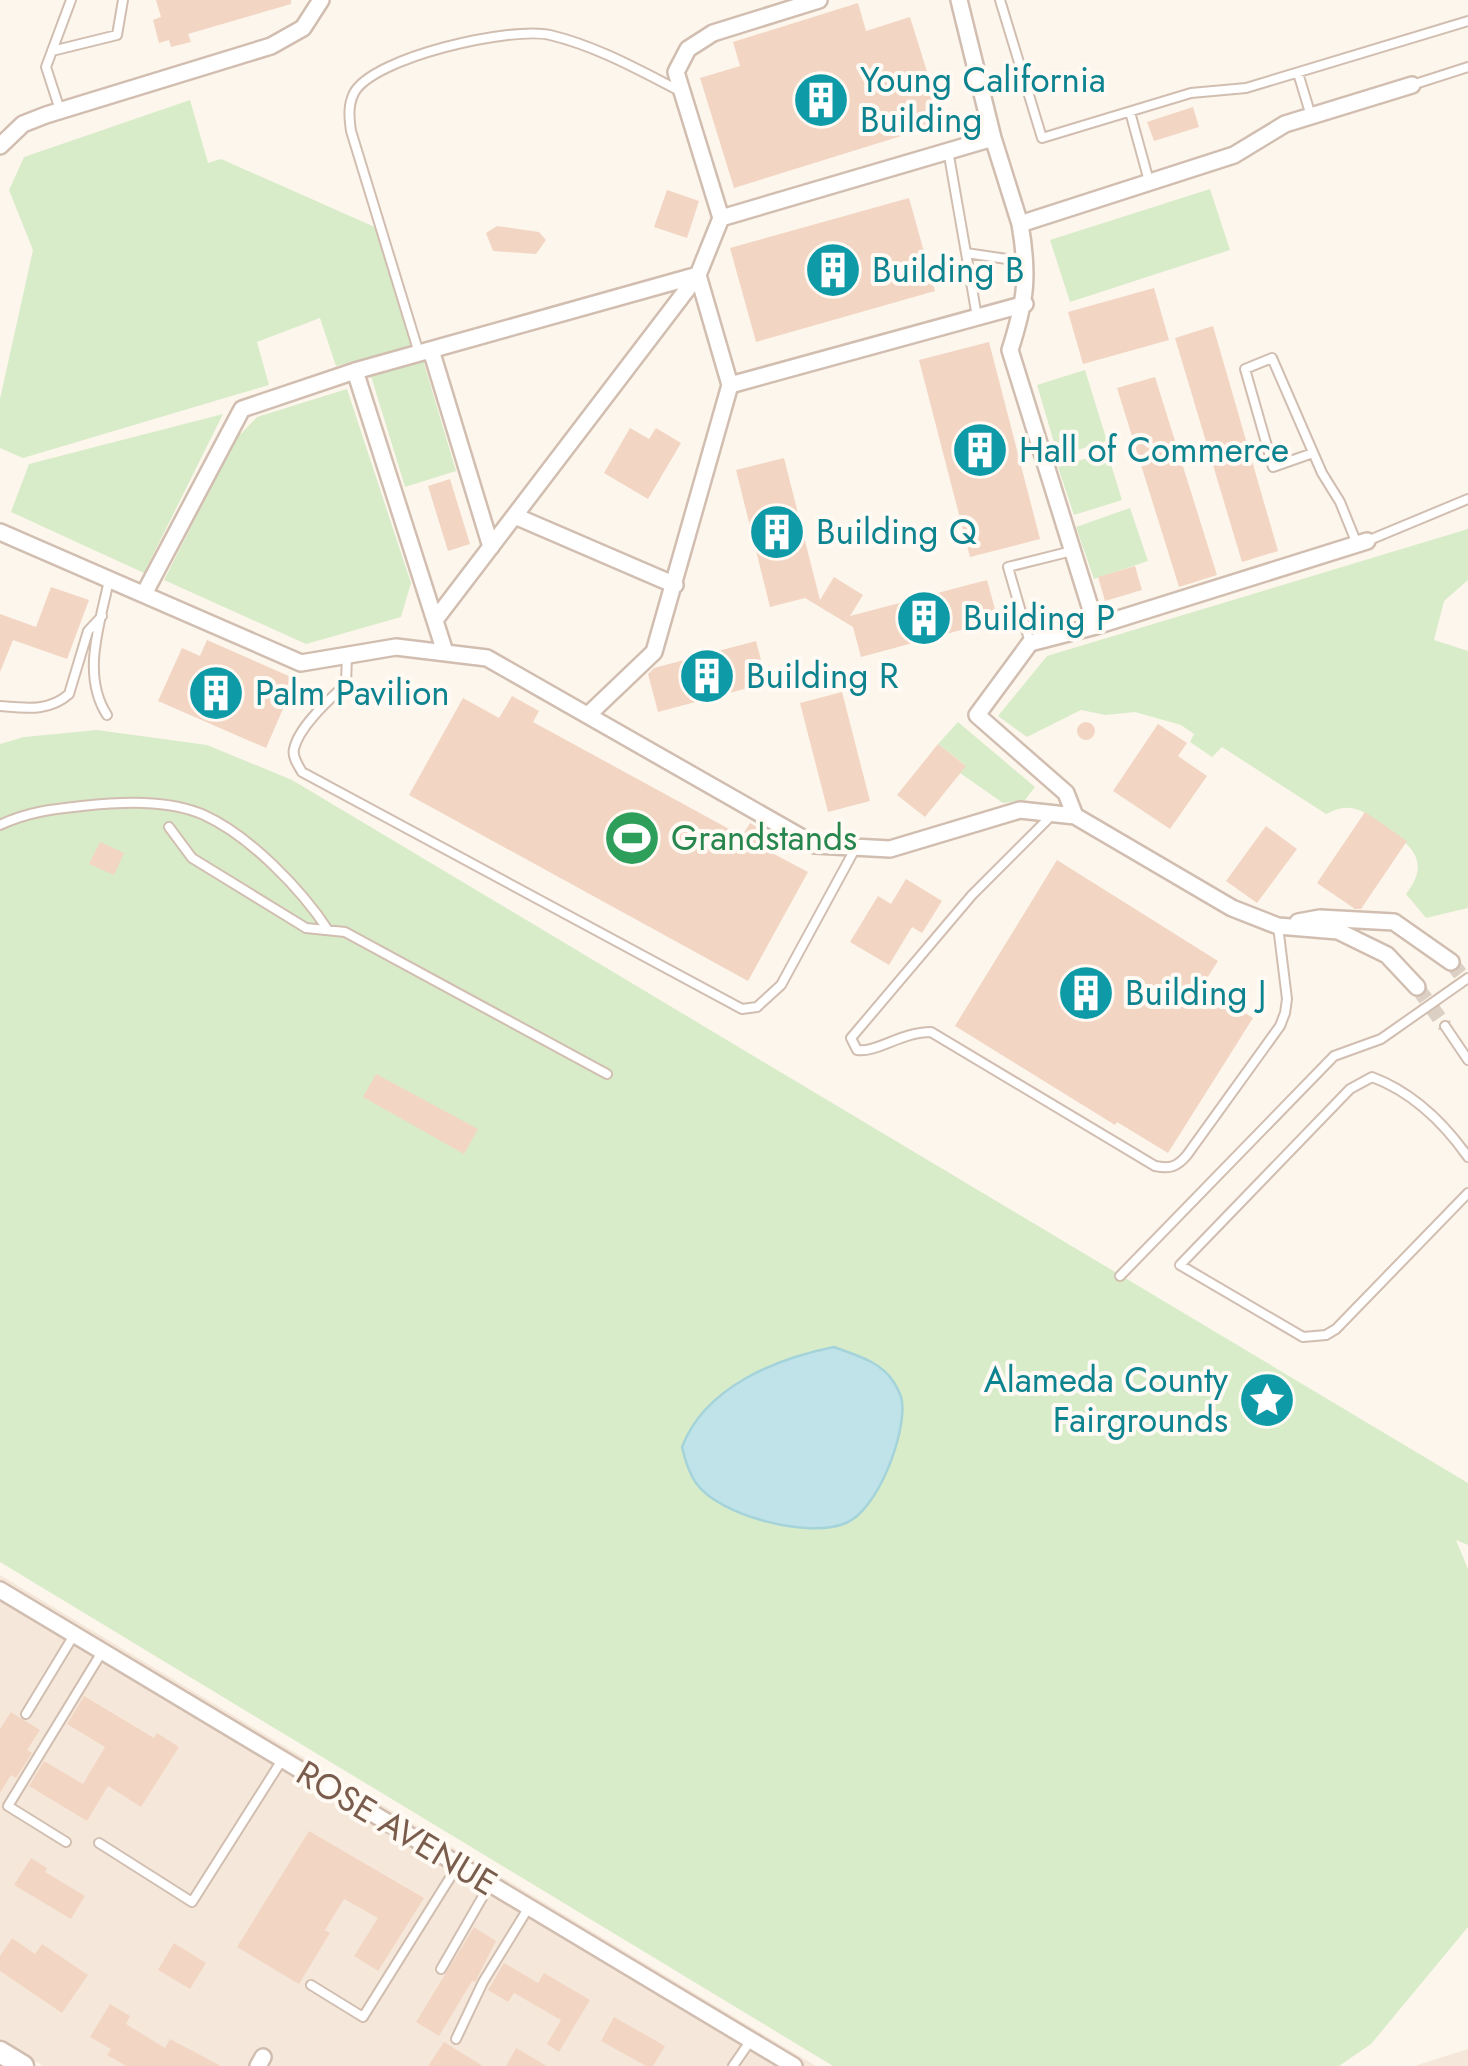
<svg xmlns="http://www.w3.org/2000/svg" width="1468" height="2066" viewBox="0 0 1468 2066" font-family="Jost,sans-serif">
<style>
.residential{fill:#f5e8da}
.green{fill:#d8ecc9}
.water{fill:#bfe3e8;stroke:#a5d3da;stroke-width:2.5}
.building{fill:#f3d5c3}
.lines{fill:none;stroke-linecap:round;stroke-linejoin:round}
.minor-tunnel{stroke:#dcd0c4;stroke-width:15;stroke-dasharray:15 8;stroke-linecap:butt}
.service-casing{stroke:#d1beb0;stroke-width:12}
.minor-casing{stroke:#d1beb0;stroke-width:20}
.tertiary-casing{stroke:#d1beb0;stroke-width:25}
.service{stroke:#fff;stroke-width:8}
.minor{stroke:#fff;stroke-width:15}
.tertiary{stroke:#fff;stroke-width:20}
.labels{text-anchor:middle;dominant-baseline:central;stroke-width:8;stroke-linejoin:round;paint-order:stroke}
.culture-label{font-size:35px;fill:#0d838f;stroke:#fffaf3;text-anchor:start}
.leisure-label{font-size:35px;fill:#27864d;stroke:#fffaf3;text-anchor:start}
.street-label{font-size:35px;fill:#7a5c4d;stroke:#fffaf3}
</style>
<rect width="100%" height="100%" fill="#fdf6ec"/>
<path class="residential" d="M 0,1575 L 816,2066 L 43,2066 L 0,2040 Z
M 1468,2049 L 1468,2066 L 1414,2066 Z"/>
<path class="green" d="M 190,100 L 208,163 L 221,159 L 377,228 L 412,346 L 336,366 L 320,318 L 257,342 L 269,385 L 23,458 L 0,448 L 0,399 L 33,250 L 9,190 L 24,157 Z
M 1210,189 L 1230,250 L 1070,302 L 1050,240 Z
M 423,360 L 456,471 L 405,487 L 371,376 Z
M 1085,370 L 1107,441 L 1058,456 L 1037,385 Z
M 347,389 L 411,583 L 401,617 L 306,644 L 164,580 L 235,440 L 257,417 Z
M 223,414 L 144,573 L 11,512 L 29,464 Z
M 1107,452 L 1122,500 L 1074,515 L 1058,467 Z
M 1130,508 L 1148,561 L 1094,579 L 1076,527 Z
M 1468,529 L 1468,580 L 1444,601 L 1434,640 L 1468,651 L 1468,908 L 1426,918 L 1406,894 C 1432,861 1411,845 1383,826 C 1373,819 1362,808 1349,808 C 1341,807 1333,811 1326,814 L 1222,747 L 1212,757 L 1190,742 L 1194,734 L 1181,725 L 1135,712 L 1106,715 L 1081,710 L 1027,737 L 998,716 L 1047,656 Z
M 958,722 L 1035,787 L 1025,800 L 1003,803 L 960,773 L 965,765 L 938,744 Z
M 97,730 L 207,745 L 292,780 L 1468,1483 L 1468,1545 L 1456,1540 L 1468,1569 L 1468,1927 L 1371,2044 L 1339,2066 L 833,2066 L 0,1562 L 0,744 L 24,737 Z"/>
<path class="water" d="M 834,1347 C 855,1355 880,1361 893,1381 C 896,1386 902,1395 902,1402 C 906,1434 878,1510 846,1523 C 809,1539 719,1516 696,1483 C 689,1473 685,1460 682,1447 C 705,1387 775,1359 834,1347 Z"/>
<path class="building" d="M 156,0 L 291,0 L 291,4 L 188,34 L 191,42 L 171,47 L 169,40 L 159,43 L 153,20 L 161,17 Z
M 858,3 L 866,31 L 910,17 L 943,123 L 734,188 L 700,78 L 740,66 L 733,42 Z
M 1193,107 L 1199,127 L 1154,141 L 1147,122 Z
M 667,190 L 699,201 L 687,238 L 654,227 Z
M 909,198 L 935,291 L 756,342 L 730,248 Z
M 497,226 L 539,232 L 546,240 L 536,254 L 493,251 L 486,233 Z
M 1154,288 L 1169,340 L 1083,364 L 1068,312 Z
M 1213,326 L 1278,551 L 1242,562 L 1175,338 Z
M 989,342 L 1040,539 L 970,557 L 919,360 Z
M 1155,377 L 1217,575 L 1179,587 L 1117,388 Z
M 630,428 L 649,439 L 656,428 L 681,443 L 648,499 L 604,473 Z
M 784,458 L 820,600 L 834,577 L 863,595 L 850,616 L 987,580 L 998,620 L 861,657 L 853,627 L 805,598 L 770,607 L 736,470 Z
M 450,479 L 470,544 L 448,551 L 428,486 Z
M 1135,566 L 1142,590 L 1105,601 L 1098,577 Z
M 51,587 L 89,600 L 67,659 L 13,640 L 0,672 L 0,614 L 36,627 Z
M 207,640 L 291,677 L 281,700 L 286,702 L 266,748 L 158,701 L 182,648 L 200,656 Z
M 756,641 L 767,683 L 658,712 L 648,674 L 654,668 Z
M 842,692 L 870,801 L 828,812 L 800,703 Z
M 512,696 L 539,711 L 533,722 L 742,836 L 750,823 L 780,840 L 772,853 L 808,872 L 748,981 L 409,795 L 463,698 L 499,718 Z
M1077 731a9 9 0 1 1 18 0a9 9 0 1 1-18 0Z
M 1158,724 L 1187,743 L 1178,756 L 1207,776 L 1170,829 L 1113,791 Z
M 938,744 L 966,766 L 925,817 L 897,795 Z
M 1365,812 L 1407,841 L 1361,909 L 1355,909 L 1317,883 Z
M 1266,826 L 1297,849 L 1257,903 L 1226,881 Z
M 100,842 L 124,853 L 114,875 L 89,864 Z
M 1057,860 L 1218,961 L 1202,986 L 1253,1018 L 1168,1153 L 1117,1122 L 1115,1125 L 955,1026 Z
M 906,879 L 942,901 L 922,933 L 912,927 L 889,965 L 850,942 L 878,896 L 891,904 Z
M 376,1074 L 478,1129 L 464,1154 L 363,1097 Z
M 84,1696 L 154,1738 L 157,1733 L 179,1747 L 141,1807 L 108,1786 L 87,1821 L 29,1786 L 44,1761 L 83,1784 L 105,1747 L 67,1724 Z
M 11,1712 L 40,1730 L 27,1750 L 32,1753 L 16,1778 L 11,1775 L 0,1793 L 0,1729 Z
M 309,1831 L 424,1898 L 378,1971 L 354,1956 L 378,1918 L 344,1899 L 325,1930 L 330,1933 L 299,1984 L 237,1947 Z
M 31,1858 L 47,1868 L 45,1872 L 85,1896 L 71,1919 L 14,1885 Z
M 474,1927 L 496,1941 L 475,1982 L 472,1981 L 439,2036 L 416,2022 Z
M 12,1938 L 35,1954 L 42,1944 L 88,1975 L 62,2013 L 0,1971 L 0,1956 Z
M 174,1943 L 206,1963 L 190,1989 L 158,1970 Z
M 504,1963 L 538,1983 L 544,1973 L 590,2000 L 559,2052 L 547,2044 L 561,2020 L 514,1993 L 508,2002 L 488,1990 Z
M 110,2004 L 130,2016 L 126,2024 L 165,2048 L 170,2039 L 221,2066 L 126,2066 L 107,2055 L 111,2049 L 90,2037 Z
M 614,2017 L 665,2046 L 653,2066 L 646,2066 L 601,2041 Z
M 444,2042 L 483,2066 L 428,2066 Z
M 516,2048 L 547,2066 L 506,2066 Z"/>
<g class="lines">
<path class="minor-tunnel" d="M 1451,962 L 1468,984
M 1417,987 L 1445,1026"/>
<g class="service-casing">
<path id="service" d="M 1000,0 L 1042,138 L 1191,93 L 1246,88 L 1468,21
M 52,51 L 117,35 L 123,0
M 1298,73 L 1311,116
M 1412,85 L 1468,67
M 60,110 L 46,67 L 71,0
M 1130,112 L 1149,181
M 948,150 L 966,253 L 1027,262
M 966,253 L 977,317
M 419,353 L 351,131 C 349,117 348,105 354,93 C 373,57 512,26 550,35 C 596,46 637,69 678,90
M 1313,453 L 1273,467 L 1245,369 L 1272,358 L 1322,473 L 1340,502 L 1357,544
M 1367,541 L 1468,499
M 1030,643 L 1008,567 L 1072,551
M 347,655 L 346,684 C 330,699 299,726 294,749 C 292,757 298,765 302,772 L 742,1009 L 757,1007 L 781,985 L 855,849
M 0,706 C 25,708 49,712 69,694 L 88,631 L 102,616
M 107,715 C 81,675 100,624 109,580
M 1053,814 L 972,895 L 851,1038 L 857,1050 C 877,1053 901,1032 931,1032 L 1155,1166 C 1170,1169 1177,1167 1187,1155 L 1280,1026 L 1285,1013 L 1287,999 L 1278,926
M 0,825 C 27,812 53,809 82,806 C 120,802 168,799 204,815 C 250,836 301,889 328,930
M 169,827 L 192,858 L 306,928 L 345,932 L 607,1074
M 1445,1026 L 1468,1060
M 1468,1157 C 1444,1123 1412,1092 1372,1077 L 1350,1089 L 1180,1265 L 1303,1337 L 1326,1335 L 1336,1329 L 1468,1193
M 1120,1276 L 1334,1056 L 1381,1039 L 1468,978
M 26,1714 L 74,1635
M 66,1842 L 8,1806 L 102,1652
M 99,1843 L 192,1902 L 282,1760
M 441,1969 L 490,1884
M 311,1985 L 363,2017 L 458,1865
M 456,2039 L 483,1982 L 529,1907
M 733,2066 L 751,2040"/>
</g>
<g class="minor-casing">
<path id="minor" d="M 959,0 L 993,138 L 1020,224
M 0,146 L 23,124 L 46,115 L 271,46 L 303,28 L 321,0
M 721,218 L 993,138
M 431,350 L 491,547
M 355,371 L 445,652
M 730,385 L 1025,304
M 515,516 L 675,585
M 0,532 L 301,663 L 396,647 L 487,658 L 815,845 L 890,849 L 1020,810 L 1075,816 L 1232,908 L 1278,926 L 1338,931 L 1387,955 L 1417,987
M 144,594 L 242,409 L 355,371 L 698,275 L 721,218 L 676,72 L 688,49 L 713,33 L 819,0
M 435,620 L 698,275
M 1096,626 L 1010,350 C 1026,300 1029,276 1020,224 L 1234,155 L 1285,124 L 1412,85
M 588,715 L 654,652 L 730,385 L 698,275
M 1075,816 L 1066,793 L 977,715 L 1030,643 L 1096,626 L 1367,541
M 1298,922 L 1320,918 L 1394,922 L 1451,962
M 0,1590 L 794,2066
M 258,2066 L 263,2057"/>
</g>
<g class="tertiary-casing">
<path id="tertiary" d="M 0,2052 L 23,2066"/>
</g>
<use href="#service" class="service"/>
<use href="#minor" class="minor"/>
<use href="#tertiary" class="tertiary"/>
</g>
<defs>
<g id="building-disc" transform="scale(2.875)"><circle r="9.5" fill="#0f9aa8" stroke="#fffaf3"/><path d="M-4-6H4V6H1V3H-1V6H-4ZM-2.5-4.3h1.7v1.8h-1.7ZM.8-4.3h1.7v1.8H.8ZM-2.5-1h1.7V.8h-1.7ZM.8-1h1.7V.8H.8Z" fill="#fff"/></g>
<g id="stadium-disc" transform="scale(2.875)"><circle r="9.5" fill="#2e9e5b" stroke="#fffaf3"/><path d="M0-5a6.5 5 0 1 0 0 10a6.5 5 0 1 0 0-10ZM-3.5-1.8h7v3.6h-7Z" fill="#fff"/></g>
<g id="sight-disc" transform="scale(2.875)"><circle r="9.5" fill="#0f9aa8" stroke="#fffaf3"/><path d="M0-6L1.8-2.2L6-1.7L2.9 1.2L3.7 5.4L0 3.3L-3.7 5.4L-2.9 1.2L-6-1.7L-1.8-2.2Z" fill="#fff"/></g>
</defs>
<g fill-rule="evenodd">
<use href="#building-disc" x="821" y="100"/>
<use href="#building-disc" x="833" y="270"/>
<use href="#building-disc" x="980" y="450"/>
<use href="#building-disc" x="777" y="532"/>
<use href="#building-disc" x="924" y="618"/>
<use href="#building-disc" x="707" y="676"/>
<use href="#building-disc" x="216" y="693"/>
<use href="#stadium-disc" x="632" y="838"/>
<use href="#building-disc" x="1086" y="993"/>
<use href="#sight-disc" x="1267" y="1400"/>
</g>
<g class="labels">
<g class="culture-label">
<text x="860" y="80">Young California<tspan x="860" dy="40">Building</tspan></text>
<text x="872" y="270">Building B</text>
<text x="1019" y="450">Hall of Commerce</text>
<text x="816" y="532">Building Q</text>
<text x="963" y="618">Building P</text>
<text x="746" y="676">Building R</text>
<text x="255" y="693">Palm Pavilion</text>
<text x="1125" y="993">Building J</text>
<text x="1228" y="1380" text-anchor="end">Alameda County<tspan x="1228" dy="40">Fairgrounds</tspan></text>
</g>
<g class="leisure-label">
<text x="671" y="838">Grandstands</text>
</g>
<g class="street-label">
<text transform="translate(397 1828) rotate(31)">ROSE AVENUE</text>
</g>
</g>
</svg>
